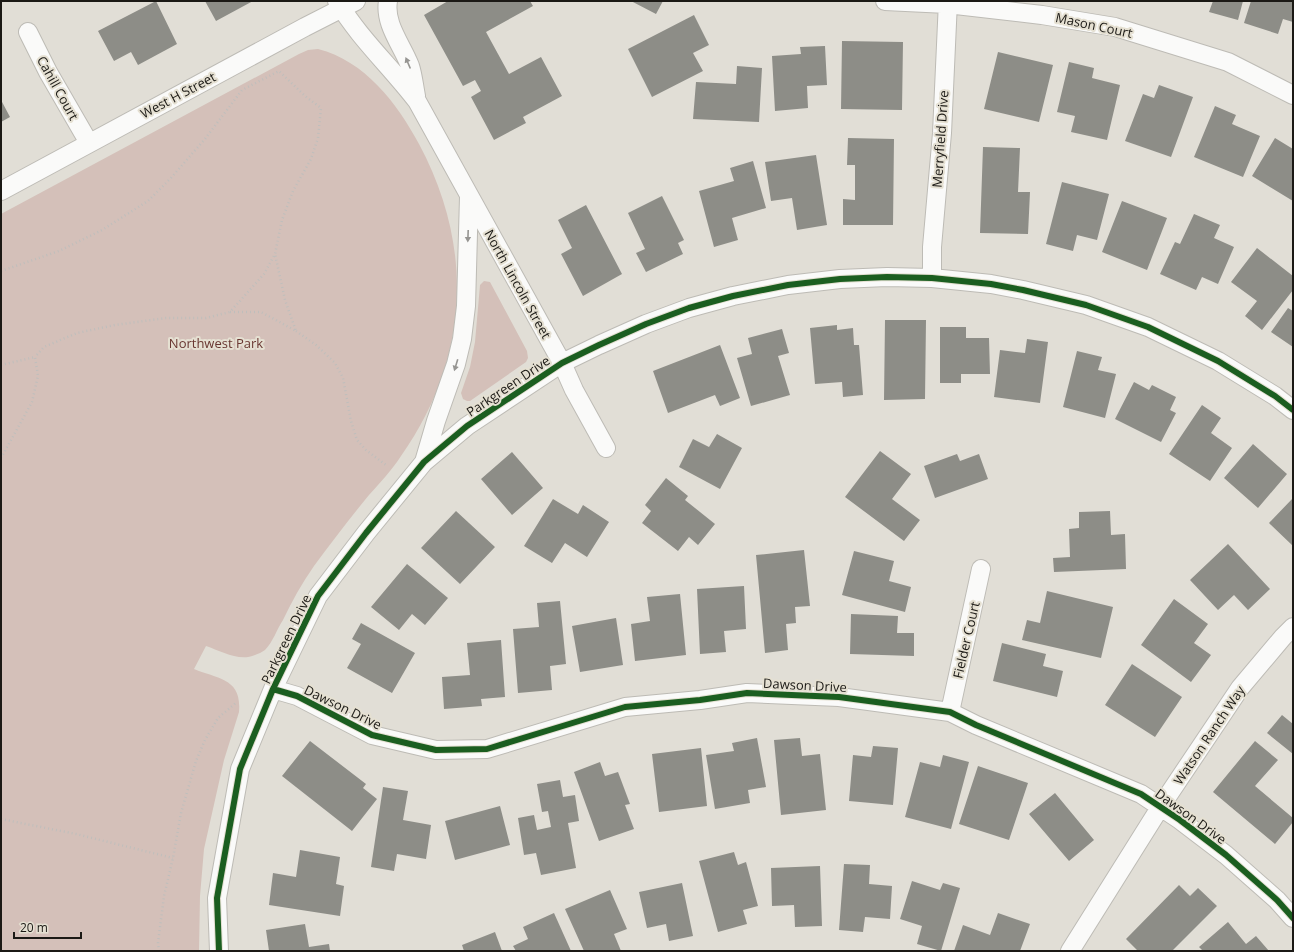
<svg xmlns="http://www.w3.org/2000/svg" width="1294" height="952" viewBox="0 0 1294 952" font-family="'Open Sans',sans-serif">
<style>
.green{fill:#d4c0b9}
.building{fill:#8d8d87}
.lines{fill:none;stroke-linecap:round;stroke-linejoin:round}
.street-casing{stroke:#bdbbb5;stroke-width:20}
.path{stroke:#bfbebc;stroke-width:2.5;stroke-dasharray:1 3;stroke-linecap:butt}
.street{stroke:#fafaf9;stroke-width:18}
.cycleway-casing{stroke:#e5e0d2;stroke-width:8}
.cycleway{stroke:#1b5e20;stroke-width:6}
.oneway{fill:#969592}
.labels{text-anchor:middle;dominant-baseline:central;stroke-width:4;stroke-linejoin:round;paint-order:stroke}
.street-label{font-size:13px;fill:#1b1915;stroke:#e5e0d2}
.park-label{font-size:13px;fill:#693731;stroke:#e5e0d2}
</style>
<rect width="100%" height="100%" fill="#e1ded6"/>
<path class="green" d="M 318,49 C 365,61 397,103 419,144 C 475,248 469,360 401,456 C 392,470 380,483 369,495 C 350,518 332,542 314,566 C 302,583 292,601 283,620 C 277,629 273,642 265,650 C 262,652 258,654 255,655 C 239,662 221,651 206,646 L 194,669 C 218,679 242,678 239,712 L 224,760 L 204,849 L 200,896 L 199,951 L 1,951 L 1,214 L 299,54 L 308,50 Z
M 484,281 L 490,282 L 527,351 L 528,358 L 526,362 L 470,401 L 467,401 L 463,399 L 461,393 L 470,367 L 475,342 L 480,285 Z"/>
<path class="building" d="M 156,1 L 177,44 L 138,65 L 131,52 L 114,61 L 98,31 Z
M 205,1 L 253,1 L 216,21 Z
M 448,1 L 530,1 L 533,6 L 486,32 L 509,74 L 541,57 L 562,96 L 523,117 L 526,123 L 494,140 L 471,97 L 481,91 L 475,80 L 463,86 L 424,15 Z
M 631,1 L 663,1 L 656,14 Z
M 1213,1 L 1243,1 L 1238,20 L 1209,12 Z
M 1251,1 L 1293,1 L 1293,22 L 1283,19 L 1278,34 L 1244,23 Z
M 694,15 L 709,45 L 693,53 L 703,71 L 652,97 L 628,49 Z
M 842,41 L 903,42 L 902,110 L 841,109 Z
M 825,46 L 827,85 L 807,86 L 808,108 L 775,111 L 772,56 L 801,54 L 800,47 Z
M 998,52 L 1053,65 L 1039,122 L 984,109 Z
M 1069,62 L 1094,68 L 1092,78 L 1120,85 L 1107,140 L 1071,132 L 1075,116 L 1057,112 Z
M 737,66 L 762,68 L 759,122 L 693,119 L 696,82 L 736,84 Z
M 1159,85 L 1193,97 L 1171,157 L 1125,141 L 1143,94 L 1154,98 Z
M 1,100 L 10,117 L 1,122 Z
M 1215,106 L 1236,115 L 1232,124 L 1260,136 L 1243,177 L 1194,157 Z
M 848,138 L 894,139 L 893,225 L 843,225 L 843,199 L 855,200 L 855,165 L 847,165 Z
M 1275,138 L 1293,149 L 1293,201 L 1252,176 Z
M 983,147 L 1020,148 L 1018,192 L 1030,192 L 1028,234 L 980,233 Z
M 816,155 L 827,225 L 797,230 L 792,198 L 771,201 L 765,162 Z
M 753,161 L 766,208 L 732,218 L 738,240 L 714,247 L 699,191 L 734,181 L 730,168 Z
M 1062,182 L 1109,194 L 1097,240 L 1077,235 L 1073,251 L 1046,244 Z
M 662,196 L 684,240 L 678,243 L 683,254 L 646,272 L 636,253 L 645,249 L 628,213 Z
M 1122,201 L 1167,218 L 1147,270 L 1102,252 Z
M 586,205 L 622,274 L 583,296 L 561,254 L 572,248 L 558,220 Z
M 1194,214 L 1220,225 L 1214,238 L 1234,247 L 1218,284 L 1202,277 L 1196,290 L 1160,274 L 1175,242 L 1180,244 Z
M 1257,248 L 1293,276 L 1293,290 L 1262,330 L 1245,316 L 1257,301 L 1231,282 Z
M 1288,308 L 1293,311 L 1293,347 L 1271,332 Z
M 885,320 L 926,320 L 925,399 L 884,400 Z
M 837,325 L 837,330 L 853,328 L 854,345 L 859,345 L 863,395 L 843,397 L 842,382 L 815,384 L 810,328 Z
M 940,327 L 966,327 L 966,338 L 989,338 L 990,374 L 961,374 L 961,383 L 940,383 Z
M 782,329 L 789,353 L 778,356 L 790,395 L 751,406 L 737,358 L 752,354 L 748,338 Z
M 1027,339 L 1048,342 L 1040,403 L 994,397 L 1000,350 L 1025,353 Z
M 720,345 L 740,398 L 720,406 L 715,395 L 668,413 L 653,371 Z
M 1077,351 L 1102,357 L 1098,370 L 1116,374 L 1105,418 L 1063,407 Z
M 1134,382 L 1149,390 L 1152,385 L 1176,397 L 1170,410 L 1176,413 L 1161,442 L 1115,419 Z
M 1202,405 L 1221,418 L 1211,433 L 1232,448 L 1210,481 L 1169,454 Z
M 717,434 L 742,448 L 720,489 L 679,467 L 693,439 L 709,447 Z
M 1253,444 L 1287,474 L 1258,508 L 1224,478 Z
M 880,451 L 911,474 L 892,499 L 920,520 L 904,541 L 845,497 Z
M 512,452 L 543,488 L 512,515 L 481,479 Z
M 957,454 L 960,461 L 979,454 L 988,479 L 935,498 L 924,466 Z
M 666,478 L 688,496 L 685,500 L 715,524 L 698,545 L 689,537 L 678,551 L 642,523 L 651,511 L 645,505 Z
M 1293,498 L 1293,546 L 1269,523 Z
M 553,499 L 578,514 L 583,505 L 609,522 L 587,557 L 565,543 L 552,563 L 524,546 Z
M 456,511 L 495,547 L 460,584 L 421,548 Z
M 1110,511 L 1111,535 L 1125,534 L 1126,569 L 1054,572 L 1053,558 L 1070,557 L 1069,529 L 1079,528 L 1079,512 Z
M 1228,544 L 1270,589 L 1248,610 L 1234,595 L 1218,610 L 1190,580 Z
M 804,550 L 810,606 L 795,607 L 796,623 L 786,624 L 788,650 L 765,653 L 756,555 Z
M 854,551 L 894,561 L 889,581 L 911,587 L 905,612 L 842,595 Z
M 407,564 L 448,598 L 425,625 L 412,614 L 399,630 L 371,607 Z
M 744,586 L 746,629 L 724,631 L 726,652 L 700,654 L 697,589 Z
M 1047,591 L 1113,607 L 1101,658 L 1022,640 L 1027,620 L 1040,623 Z
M 680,594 L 686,655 L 635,661 L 631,624 L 650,621 L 647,597 Z
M 1174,599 L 1208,624 L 1194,643 L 1211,655 L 1191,682 L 1141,645 Z
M 560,601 L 566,664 L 550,666 L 552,690 L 518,693 L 513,629 L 539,627 L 537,603 Z
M 851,614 L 898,616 L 897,633 L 914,633 L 914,656 L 850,654 Z
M 616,618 L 623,665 L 580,672 L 572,626 Z
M 361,623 L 415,653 L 392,693 L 347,668 L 361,644 L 352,639 Z
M 501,640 L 505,697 L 481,699 L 482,706 L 444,709 L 442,677 L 470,675 L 467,643 Z
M 1002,643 L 1046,654 L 1043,666 L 1063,671 L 1057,697 L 993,681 Z
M 1132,664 L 1182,697 L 1155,737 L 1105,705 Z
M 1282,715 L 1293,724 L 1293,754 L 1267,733 Z
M 757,738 L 766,787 L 748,790 L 750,803 L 715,809 L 706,755 L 734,751 L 732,743 Z
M 800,738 L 802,756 L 820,754 L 826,810 L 781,815 L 774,740 Z
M 310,741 L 366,784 L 363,788 L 377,799 L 352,831 L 282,776 Z
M 1255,741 L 1278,760 L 1255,786 L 1293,818 L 1293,822 L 1275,844 L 1213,792 Z
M 873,746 L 898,748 L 893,805 L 849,801 L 853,755 L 871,757 Z
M 701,748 L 707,806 L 659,812 L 652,754 Z
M 943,755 L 969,762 L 951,829 L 905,817 L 920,762 L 940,767 Z
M 600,762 L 605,776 L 618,772 L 630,804 L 625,805 L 634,829 L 599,841 L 574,772 Z
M 978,766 L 1028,783 L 1009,840 L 959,824 Z
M 560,780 L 563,797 L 575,795 L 579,821 L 568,823 L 576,868 L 541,875 L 536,853 L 524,855 L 518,818 L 534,815 L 537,830 L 551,827 L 548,811 L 542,812 L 537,784 Z
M 383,787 L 408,791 L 403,820 L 431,825 L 426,859 L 397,854 L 394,871 L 371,867 Z
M 1055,793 L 1094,840 L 1069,861 L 1029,814 Z
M 500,806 L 510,845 L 455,860 L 445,821 Z
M 300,850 L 340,857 L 336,884 L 344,886 L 340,916 L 269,905 L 273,873 L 296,877 Z
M 734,852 L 738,865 L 746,862 L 758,906 L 743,910 L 747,924 L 718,932 L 699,861 Z
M 844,864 L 870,865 L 869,884 L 892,886 L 890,919 L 865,917 L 863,932 L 839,930 Z
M 820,866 L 822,926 L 795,927 L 794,905 L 772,906 L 771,868 Z
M 912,881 L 940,890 L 943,883 L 960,888 L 941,951 L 917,944 L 922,926 L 900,919 Z
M 682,883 L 693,936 L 669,941 L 666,924 L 647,928 L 639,892 Z
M 1179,885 L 1190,896 L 1198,888 L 1217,906 L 1172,951 L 1138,951 L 1126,939 Z
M 610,890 L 627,929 L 614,934 L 621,951 L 584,951 L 565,909 Z
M 554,913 L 571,951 L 516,951 L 513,946 L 528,939 L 523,927 Z
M 998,913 L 1030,924 L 1020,951 L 954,951 L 963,925 L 990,935 Z
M 1228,922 L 1246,944 L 1256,936 L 1269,951 L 1203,951 L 1199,947 Z
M 305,924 L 309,947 L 329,944 L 330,951 L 269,951 L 266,930 Z
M 495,932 L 502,951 L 464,951 L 462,945 Z"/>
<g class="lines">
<g class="street-casing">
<path id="street" d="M 337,1 C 359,38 391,67 417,101 L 562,363 L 574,390 L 606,448
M 388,1 C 384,24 402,45 410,66 C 413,75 414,86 416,96
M 885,1 L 947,4 L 1042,15 L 1115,27 L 1228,62 L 1293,95
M 28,32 L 48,72 L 89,143
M 1,191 L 305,27 L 356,1
M 932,278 L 932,247 L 942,133 L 948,1
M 424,462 L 436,421 L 456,364 L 462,339 L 466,306 L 469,197
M 273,689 L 297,696 L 372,735 L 436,750 L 487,749 L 625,707 L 700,700 L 747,693 L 839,697 L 950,712 L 976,725 L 1141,794 L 1180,820 L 1226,855 L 1277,900 L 1293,918
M 950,712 L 981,569
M 219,951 L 217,898 L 240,769 L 273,689 L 318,596 L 366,533 L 424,462 L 467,426 L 562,363 L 599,345 L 646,324 L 689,308 L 733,296 L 788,285 L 840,279 L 887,277 L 932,278 L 991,284 L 1023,290 L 1086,305 L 1148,327 L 1218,361 L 1275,396 L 1293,410
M 1070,951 L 1161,806 L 1240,688 L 1283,637 L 1293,627"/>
</g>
<path class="path" d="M 1,271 L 59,251 L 102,230 L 148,201 L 170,179 L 205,139 L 242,90 L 279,71 L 305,96 L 321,108 L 318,138 L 311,159 L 293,191 L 282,220 L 275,254 L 264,274 L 230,312 L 206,318 L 166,318 L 115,325 L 77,333 L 44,347 L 35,357
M 230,312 L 261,312 L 296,331 L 285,300 L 275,254
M 296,331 L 316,345 L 335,363 L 343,378 L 351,421 L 357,440 L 366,450 L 386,465
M 1,365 L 35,357 L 38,376 L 32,402 L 1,458
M 1,819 L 76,834 L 173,858
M 159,951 L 158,943 L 164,896 L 173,858 L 181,813 L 196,761 L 205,740 L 218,718 L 237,702"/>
<use href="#street" class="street"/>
<g class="cycleway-casing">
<path id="cycleway" d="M 273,689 L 297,696 L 372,735 L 436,750 L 487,749 L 625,707 L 700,700 L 747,693 L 839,697 L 950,712 L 976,725 L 1141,794 L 1180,820 L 1226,855 L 1277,900 L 1293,918
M 219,951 L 217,898 L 240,769 L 273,689 L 318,596 L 366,533 L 424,462 L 467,426 L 562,363 L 599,345 L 646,324 L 689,308 L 733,296 L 788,285 L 840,279 L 887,277 L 932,278 L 991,284 L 1023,290 L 1086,305 L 1148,327 L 1218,361 L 1275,396 L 1293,410"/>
</g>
<use href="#cycleway" class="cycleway"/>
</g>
<defs><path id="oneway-solid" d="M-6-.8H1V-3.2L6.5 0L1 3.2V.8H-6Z"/></defs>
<g class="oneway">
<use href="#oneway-solid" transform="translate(408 63) rotate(-113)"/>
<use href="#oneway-solid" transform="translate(468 236) rotate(92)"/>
<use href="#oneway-solid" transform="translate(456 365) rotate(107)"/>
</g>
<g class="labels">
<g class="street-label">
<text transform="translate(1094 25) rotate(12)">Mason Court</text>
<text transform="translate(58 88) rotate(61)">Cahill Court</text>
<text transform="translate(178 95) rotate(-28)">West H Street</text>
<text transform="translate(940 139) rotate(-86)">Merryfield Drive</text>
<text transform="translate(518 284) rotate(61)">North Lincoln Street</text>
<text transform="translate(508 386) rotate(-34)">Parkgreen Drive</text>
<text transform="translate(286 639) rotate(-64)">Parkgreen Drive</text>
<text transform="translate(966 640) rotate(-77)">Fielder Court</text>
<text transform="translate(805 685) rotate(3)">Dawson Drive</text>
<text transform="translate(343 707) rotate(26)">Dawson Drive</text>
<text transform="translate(1209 735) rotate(-56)">Watson Ranch Way</text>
<text transform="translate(1191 816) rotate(36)">Dawson Drive</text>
</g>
<g class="park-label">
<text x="216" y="343">Northwest Park</text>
</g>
</g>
<rect width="1294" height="952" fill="none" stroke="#1b1915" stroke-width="4"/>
<path d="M14 932v6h67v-6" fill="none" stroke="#1b1915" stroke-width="2"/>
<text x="20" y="932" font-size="12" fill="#1b1915" stroke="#e5e0d2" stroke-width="3" paint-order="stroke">20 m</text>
</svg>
